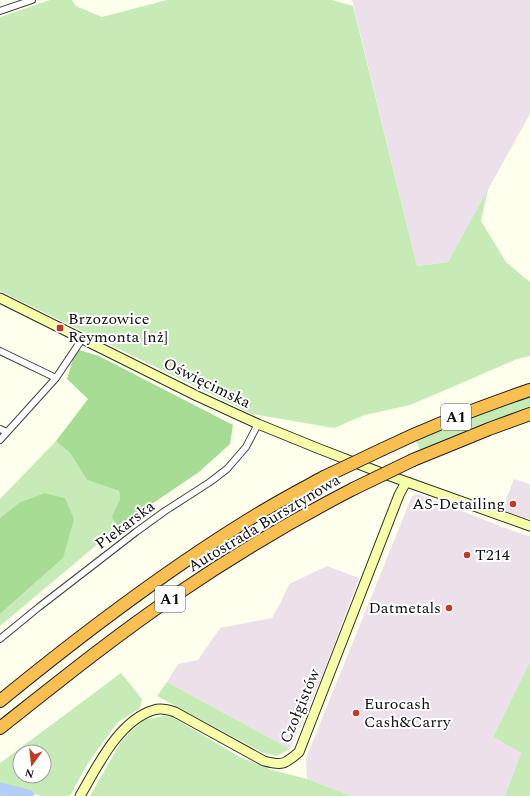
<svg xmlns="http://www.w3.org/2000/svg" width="530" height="796" viewBox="0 0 530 796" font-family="Spectral,serif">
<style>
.industrial{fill:#ece1eb}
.green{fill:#c6ebb6;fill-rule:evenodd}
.forest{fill:#a6dc94}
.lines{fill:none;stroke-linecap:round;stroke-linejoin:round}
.river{stroke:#b0cef8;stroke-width:13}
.street-casing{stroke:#404040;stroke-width:8}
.secondary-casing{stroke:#2f2f2f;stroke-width:11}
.highway-casing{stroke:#1e1e1e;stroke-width:14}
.street{stroke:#fff;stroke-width:6}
.secondary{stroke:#f7ffa8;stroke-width:9}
.highway{stroke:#f9c051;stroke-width:12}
.highway-bridge-casing{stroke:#1e1e1e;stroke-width:14;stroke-linecap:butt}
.highway-bridge{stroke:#f9c051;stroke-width:12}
.poi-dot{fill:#c23a21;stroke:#fff;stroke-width:1.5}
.labels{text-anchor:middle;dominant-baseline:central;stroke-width:4;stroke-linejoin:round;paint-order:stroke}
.shield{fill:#fff;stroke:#565656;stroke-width:1}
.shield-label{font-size:15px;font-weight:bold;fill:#0d0d0d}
.poi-label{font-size:16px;fill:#0d0d0d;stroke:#fff;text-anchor:start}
.street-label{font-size:16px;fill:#0d0d0d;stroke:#fff}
</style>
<rect width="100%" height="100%" fill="#ffffed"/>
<path class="industrial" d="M 352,0 L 530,0 L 530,114 L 448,262 L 417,266 Z
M 514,479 L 530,484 L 530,519 L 502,510 Z
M 418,494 L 513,531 L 530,536 L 530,662 L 493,737 L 521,753 L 505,796 L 352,796 L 307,779 L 306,758 L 412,496 Z
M 327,566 L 359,578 L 321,679 L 290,749 L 167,682 L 178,664 L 198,660 L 220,628 L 272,618 L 281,602 L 289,584 Z"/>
<path class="green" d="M 50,0 L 72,0 L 76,6 L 102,17 L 167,0 L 332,0 L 353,6 L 417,266 L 448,262 L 488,189 L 481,221 L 506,262 L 530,282 L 530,356 L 517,359 L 457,385 L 410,405 L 365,415 L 334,428 L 252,414 L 0,291 L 0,17 Z
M 530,395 L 530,410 L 421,452 L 415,439 L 454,423 Z
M 56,441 L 70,453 L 87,480 L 119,491 L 120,499 L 113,517 L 118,527 L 0,626 L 0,614 L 63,558 L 65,498 L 45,493 L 20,502 L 0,518 L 0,499 Z
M 530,662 L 530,796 L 505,796 L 521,753 L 493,737 Z
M 121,673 L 142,699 L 140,708 L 117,723 L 88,763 L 70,796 L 41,796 L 10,787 L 0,785 L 0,763 ZM 20,752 L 44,752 L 44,776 L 20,776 Z
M 167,682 L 290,749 L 277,756 L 263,753 L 157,696 Z
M 163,716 L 172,717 L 240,757 L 272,770 L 307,779 L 352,796 L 90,796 L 122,740 L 143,720 Z"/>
<path class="forest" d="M 76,349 L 99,356 L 233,425 L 230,444 L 199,472 L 118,527 L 112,517 L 120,499 L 119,491 L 87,480 L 70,453 L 56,441 L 88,399 L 67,379 Z
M 45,493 L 65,498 L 74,519 L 63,558 L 0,614 L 0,518 L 20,502 Z"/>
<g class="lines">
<path class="river" d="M 0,789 L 28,796"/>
<g class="street-casing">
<path id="street" d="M 0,11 L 32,0
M 0,351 L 56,378
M 0,429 L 7,432
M 0,440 L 56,378 L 82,339
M 0,639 L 39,607 L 136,532 L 165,511 L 210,482 L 227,469 L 246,447 L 258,424"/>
</g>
<g class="secondary-casing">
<path id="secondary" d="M 0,298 L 197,396 L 258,424 L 317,448 L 379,472 L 530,526
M 80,796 C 97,767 119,720 154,710 C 160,708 169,710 175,712 L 264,761 C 283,766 285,764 299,752 L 399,495 L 406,482"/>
</g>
<g class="highway-casing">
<path id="highway" d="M 383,449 C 431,426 480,407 530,390
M 413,460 L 489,429 L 530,414
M 0,701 C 82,634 167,569 258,514 C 279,501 302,489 324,477
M 0,728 C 57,683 114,637 174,596 C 231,557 291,521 353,489"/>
</g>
<use href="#street" class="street"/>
<use href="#secondary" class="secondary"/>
<use href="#highway" class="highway"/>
<g class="highway-bridge-casing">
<path id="highway-bridge" d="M 324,477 L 383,449
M 353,489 L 413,460"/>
</g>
<use href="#highway-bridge" class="highway-bridge"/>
</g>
<g class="poi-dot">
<rect x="56" y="324" width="8" height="8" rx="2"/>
<circle cx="513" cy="504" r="4"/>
<circle cx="467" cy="555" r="4"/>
<circle cx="449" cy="608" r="4"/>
<circle cx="356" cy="713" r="4"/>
</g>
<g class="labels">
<g class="shield">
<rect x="441" y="404" width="30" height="26" rx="3"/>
<rect x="155" y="586" width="30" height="26" rx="3"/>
</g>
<g class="shield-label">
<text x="456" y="417">A1</text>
<text x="170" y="599">A1</text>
</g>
<g class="poi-label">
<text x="68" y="319">Brzozowice<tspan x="68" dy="18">Reymonta [nż]</tspan></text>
<text x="505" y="504" text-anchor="end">AS-Detailing</text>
<text x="475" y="555">T214</text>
<text x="441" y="608" text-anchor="end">Datmetals</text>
<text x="364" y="704">Eurocash<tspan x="364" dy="18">Cash&amp;Carry</tspan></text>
</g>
<g class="street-label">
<text transform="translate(207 383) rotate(26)">Oświęcimska</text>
<text transform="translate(264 523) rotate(-31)">Autostrada Bursztynowa</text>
<text transform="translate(125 525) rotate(-37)">Piekarska</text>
<text transform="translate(300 706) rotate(-67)">Czołgistów</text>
</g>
</g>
<g transform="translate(32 764) rotate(195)"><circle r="19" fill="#ffffff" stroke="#9e9e9e"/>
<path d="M0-3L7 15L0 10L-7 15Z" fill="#c23a21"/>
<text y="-6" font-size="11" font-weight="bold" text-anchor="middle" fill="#0d0d0d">N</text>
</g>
</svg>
